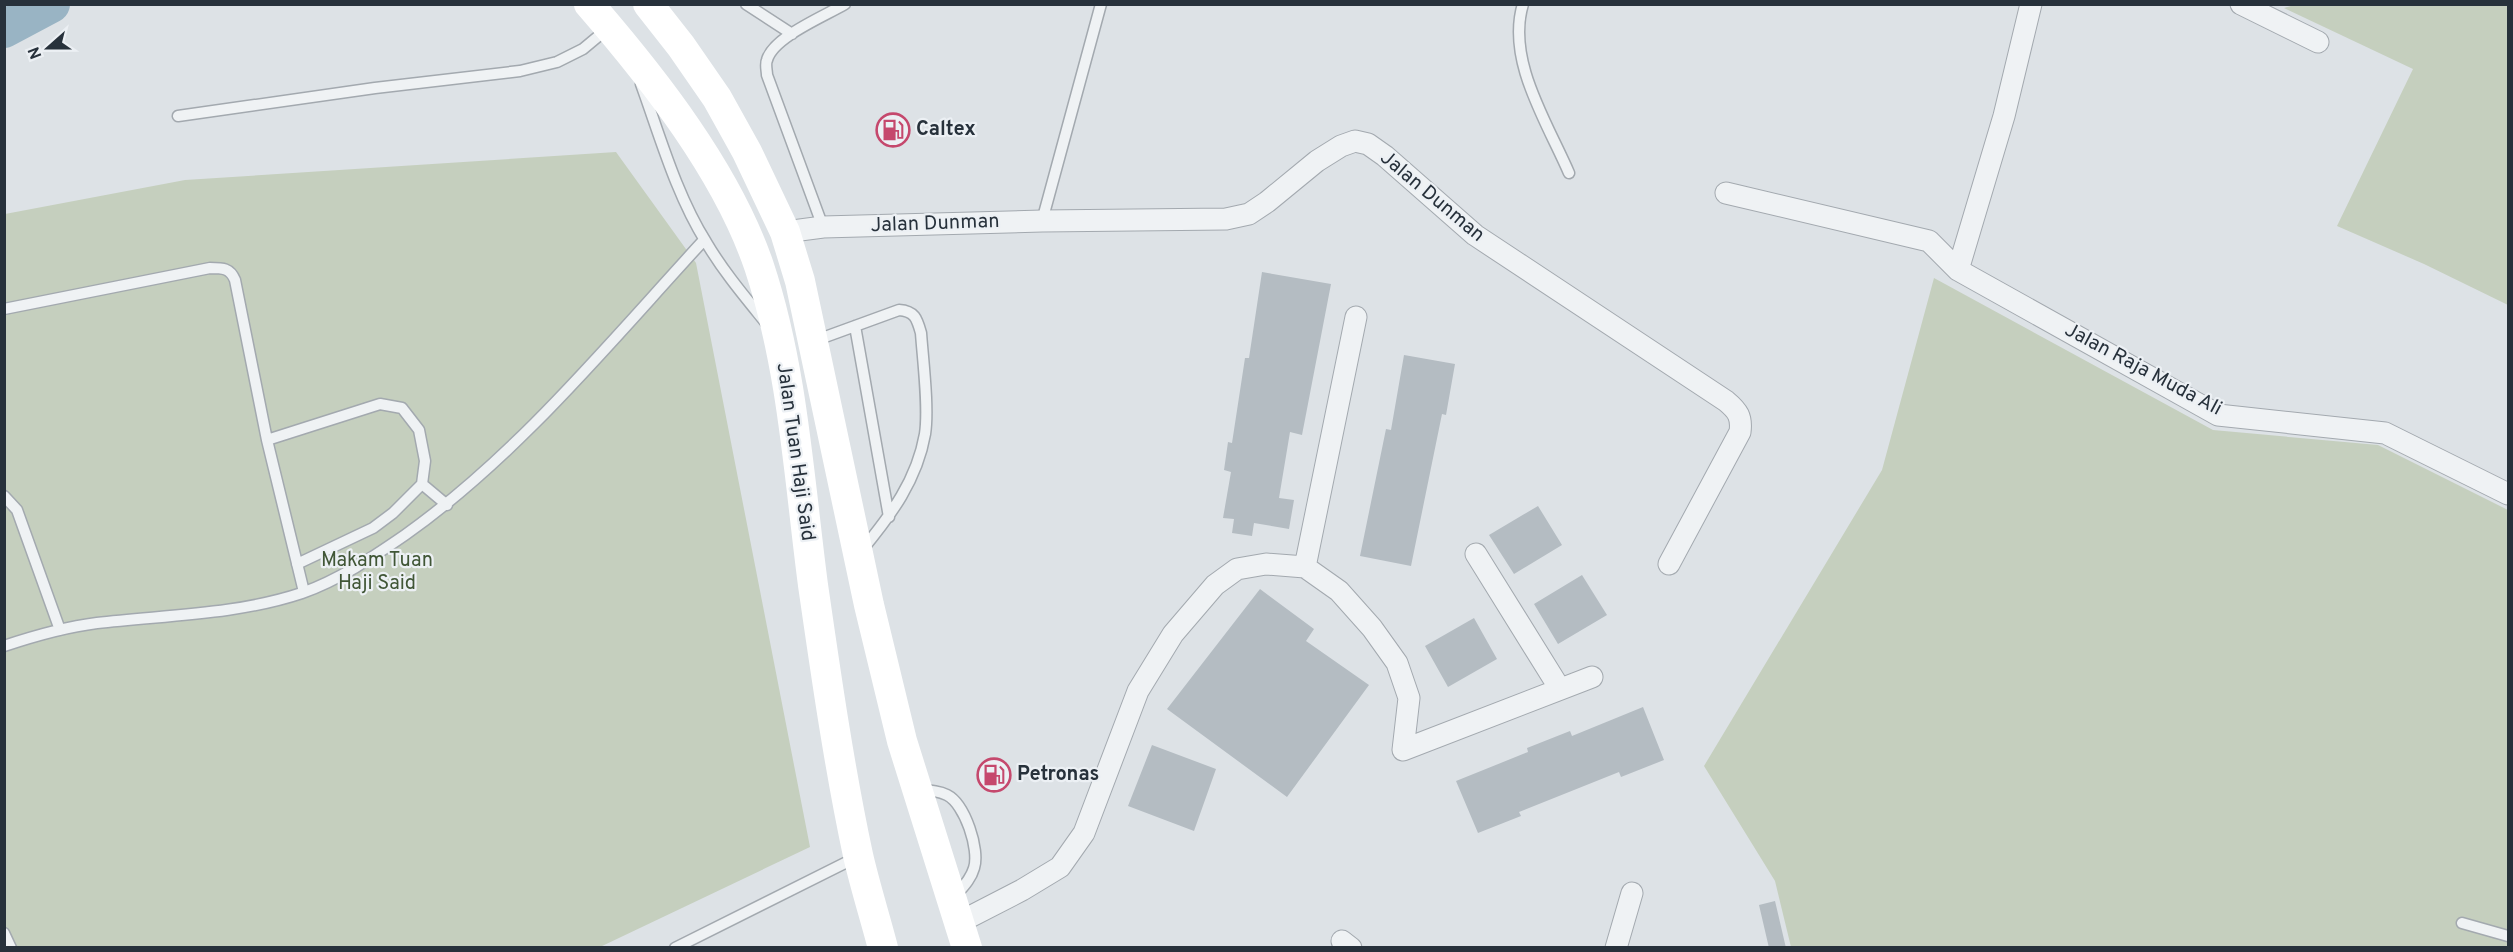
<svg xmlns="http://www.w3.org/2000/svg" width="2513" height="952" viewBox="0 0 2513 952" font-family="Overpass,sans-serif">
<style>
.green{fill:#c5cfbe}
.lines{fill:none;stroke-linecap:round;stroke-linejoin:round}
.river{stroke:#99b4c4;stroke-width:38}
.building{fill:#b4bcc2}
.lane-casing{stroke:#a3a9af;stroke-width:13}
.street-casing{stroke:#a3a9af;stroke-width:23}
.lane{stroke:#eff2f4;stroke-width:10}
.street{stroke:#eff2f4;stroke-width:21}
.secondary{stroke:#fff;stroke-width:30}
.labels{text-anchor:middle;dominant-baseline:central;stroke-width:4.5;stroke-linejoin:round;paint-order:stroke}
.poi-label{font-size:20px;font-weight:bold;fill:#27313b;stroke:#ecf0f4;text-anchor:start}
.street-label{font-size:20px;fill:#27313b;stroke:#ecf0f4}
.park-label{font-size:20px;fill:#405636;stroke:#ecf0f4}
</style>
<rect width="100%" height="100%" fill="#dde2e6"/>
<path class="green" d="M 2297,4 L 2508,5 L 2508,305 L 2424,264 L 2337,226 L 2413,69 L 2284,8 Z
M 616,152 L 696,263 L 810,847 L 600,947 L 5,948 L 5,214 L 185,180 Z
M 1934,278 L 2213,430 L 2378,445 L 2508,510 L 2508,947 L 1791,947 L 1775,881 L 1704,766 L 1882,470 Z"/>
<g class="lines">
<path class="river" d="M 4,29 L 51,4"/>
</g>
<path class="building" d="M 1262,272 L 1331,284 L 1302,435 L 1290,432 L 1279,498 L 1294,500 L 1289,529 L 1254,523 L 1252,536 L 1232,533 L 1234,519 L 1223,518 L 1231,472 L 1224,470 L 1228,442 L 1232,443 L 1245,358 L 1249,358 Z
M 1404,355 L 1455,364 L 1446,415 L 1442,414 L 1411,566 L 1360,556 L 1386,429 L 1391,430 Z
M 1538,506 L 1562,545 L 1514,574 L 1489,535 Z
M 1582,575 L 1607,615 L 1558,644 L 1534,604 Z
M 1260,589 L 1314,629 L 1306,641 L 1369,685 L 1287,797 L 1167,709 Z
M 1474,618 L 1497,659 L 1448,687 L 1425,646 Z
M 1643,707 L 1664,760 L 1621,777 L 1619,772 L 1519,812 L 1521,816 L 1478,833 L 1456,781 L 1528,752 L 1527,748 L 1570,731 L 1572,736 Z
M 1152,745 L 1216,769 L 1194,831 L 1128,806 Z
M 1775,901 L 1786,948 L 1769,948 L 1759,905 Z"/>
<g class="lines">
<g class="lane-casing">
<path id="lane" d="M 746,4 L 792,34
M 1523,4 C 1506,60 1547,122 1569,173
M 641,84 C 660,136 676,194 706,242 C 723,271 745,297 766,323
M 178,116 L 375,88 L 520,71 L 557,62 L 583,49 L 607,29
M 1042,221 L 1101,4
M 823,227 L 767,75 C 767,71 765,64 767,60 C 773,37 825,16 845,4
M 4,309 L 210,268 C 223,268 230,268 235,280 L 267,440 L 304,592
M 855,326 L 889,517
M 814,341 L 899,310 C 915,311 917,319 921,333 C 923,361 929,408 925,434 C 917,480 891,515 862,550
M 267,440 L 380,404 L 402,408 L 419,430 L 425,461 L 422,484 L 393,513 L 373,528 L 297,564
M 422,484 L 447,505
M 4,496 L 17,510 L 60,630
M 4,646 C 34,636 65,627 97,623 C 165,615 236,615 302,593 C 339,580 373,557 405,535 C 518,455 610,342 704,240
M 919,790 C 929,790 939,791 947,795 C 965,804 980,850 974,868 C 971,879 963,887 956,895
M 2462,923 L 2508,936
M 4,933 L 11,948
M 675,948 L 855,858"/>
</g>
<g class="street-casing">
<path id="street" d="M 2241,4 L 2318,42
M 1726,193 L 1929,241 L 1958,270 L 2218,415 L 2385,433 L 2508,494
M 785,232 L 823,227 L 1042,221 L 1226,219 L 1249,214 L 1267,202 L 1317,161 L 1341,146 L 1355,141 L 1368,144 L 1385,156 L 1475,235 L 1726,401 C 1738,411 1742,417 1740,432 L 1669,564
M 1958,270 L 2004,116 L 2031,4
M 1476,554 L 1560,689
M 1305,567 L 1356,317
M 958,923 L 1022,890 L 1060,867 L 1084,833 L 1138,691 L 1173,634 L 1215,585 L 1237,569 L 1266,564 L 1305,567 L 1339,591 L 1372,628 L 1397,663 L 1409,698 L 1403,750 L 1592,677
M 1342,941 L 1351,948
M 1616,948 L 1632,893"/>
</g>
<use href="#lane" class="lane"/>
<use href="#street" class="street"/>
<path class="secondary" d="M 589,4 C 654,79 727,172 759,266 C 793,368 799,479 813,585 C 826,675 839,766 858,855 C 865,886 875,917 883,948
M 648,4 L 681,46 L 717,98 L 747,152 L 785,232 L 800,281 L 869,605 L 902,741 L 967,948"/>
</g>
<defs>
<g id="fuel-ring" transform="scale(1.725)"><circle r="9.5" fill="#ecf0f4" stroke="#c5486d" stroke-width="1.5"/><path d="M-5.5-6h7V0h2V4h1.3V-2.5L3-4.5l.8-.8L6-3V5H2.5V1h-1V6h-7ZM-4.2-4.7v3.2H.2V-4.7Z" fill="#c5486d"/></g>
</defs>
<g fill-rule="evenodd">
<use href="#fuel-ring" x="893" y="130"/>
<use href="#fuel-ring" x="994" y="775"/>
</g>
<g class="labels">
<g class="poi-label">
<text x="916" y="130">Caltex</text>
<text x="1017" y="775">Petronas</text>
</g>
<g class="street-label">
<text transform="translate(1432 197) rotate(40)">Jalan Dunman</text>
<text transform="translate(935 224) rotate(-2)">Jalan Dunman</text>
<text transform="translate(2143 370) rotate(28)">Jalan Raja Muda Ali</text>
<text transform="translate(795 452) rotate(82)">Jalan Tuan Haji Said</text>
</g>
<g class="park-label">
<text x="377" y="561">Makam Tuan<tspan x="377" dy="23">Haji Said</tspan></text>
</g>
</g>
<rect width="2513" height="952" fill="none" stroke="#27313b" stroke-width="12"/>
<g transform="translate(48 48) rotate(249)" stroke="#ecf0f4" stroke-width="4.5" paint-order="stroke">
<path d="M0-4.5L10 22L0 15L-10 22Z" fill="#27313b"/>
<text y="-9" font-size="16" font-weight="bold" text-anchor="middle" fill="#27313b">N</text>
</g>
</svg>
